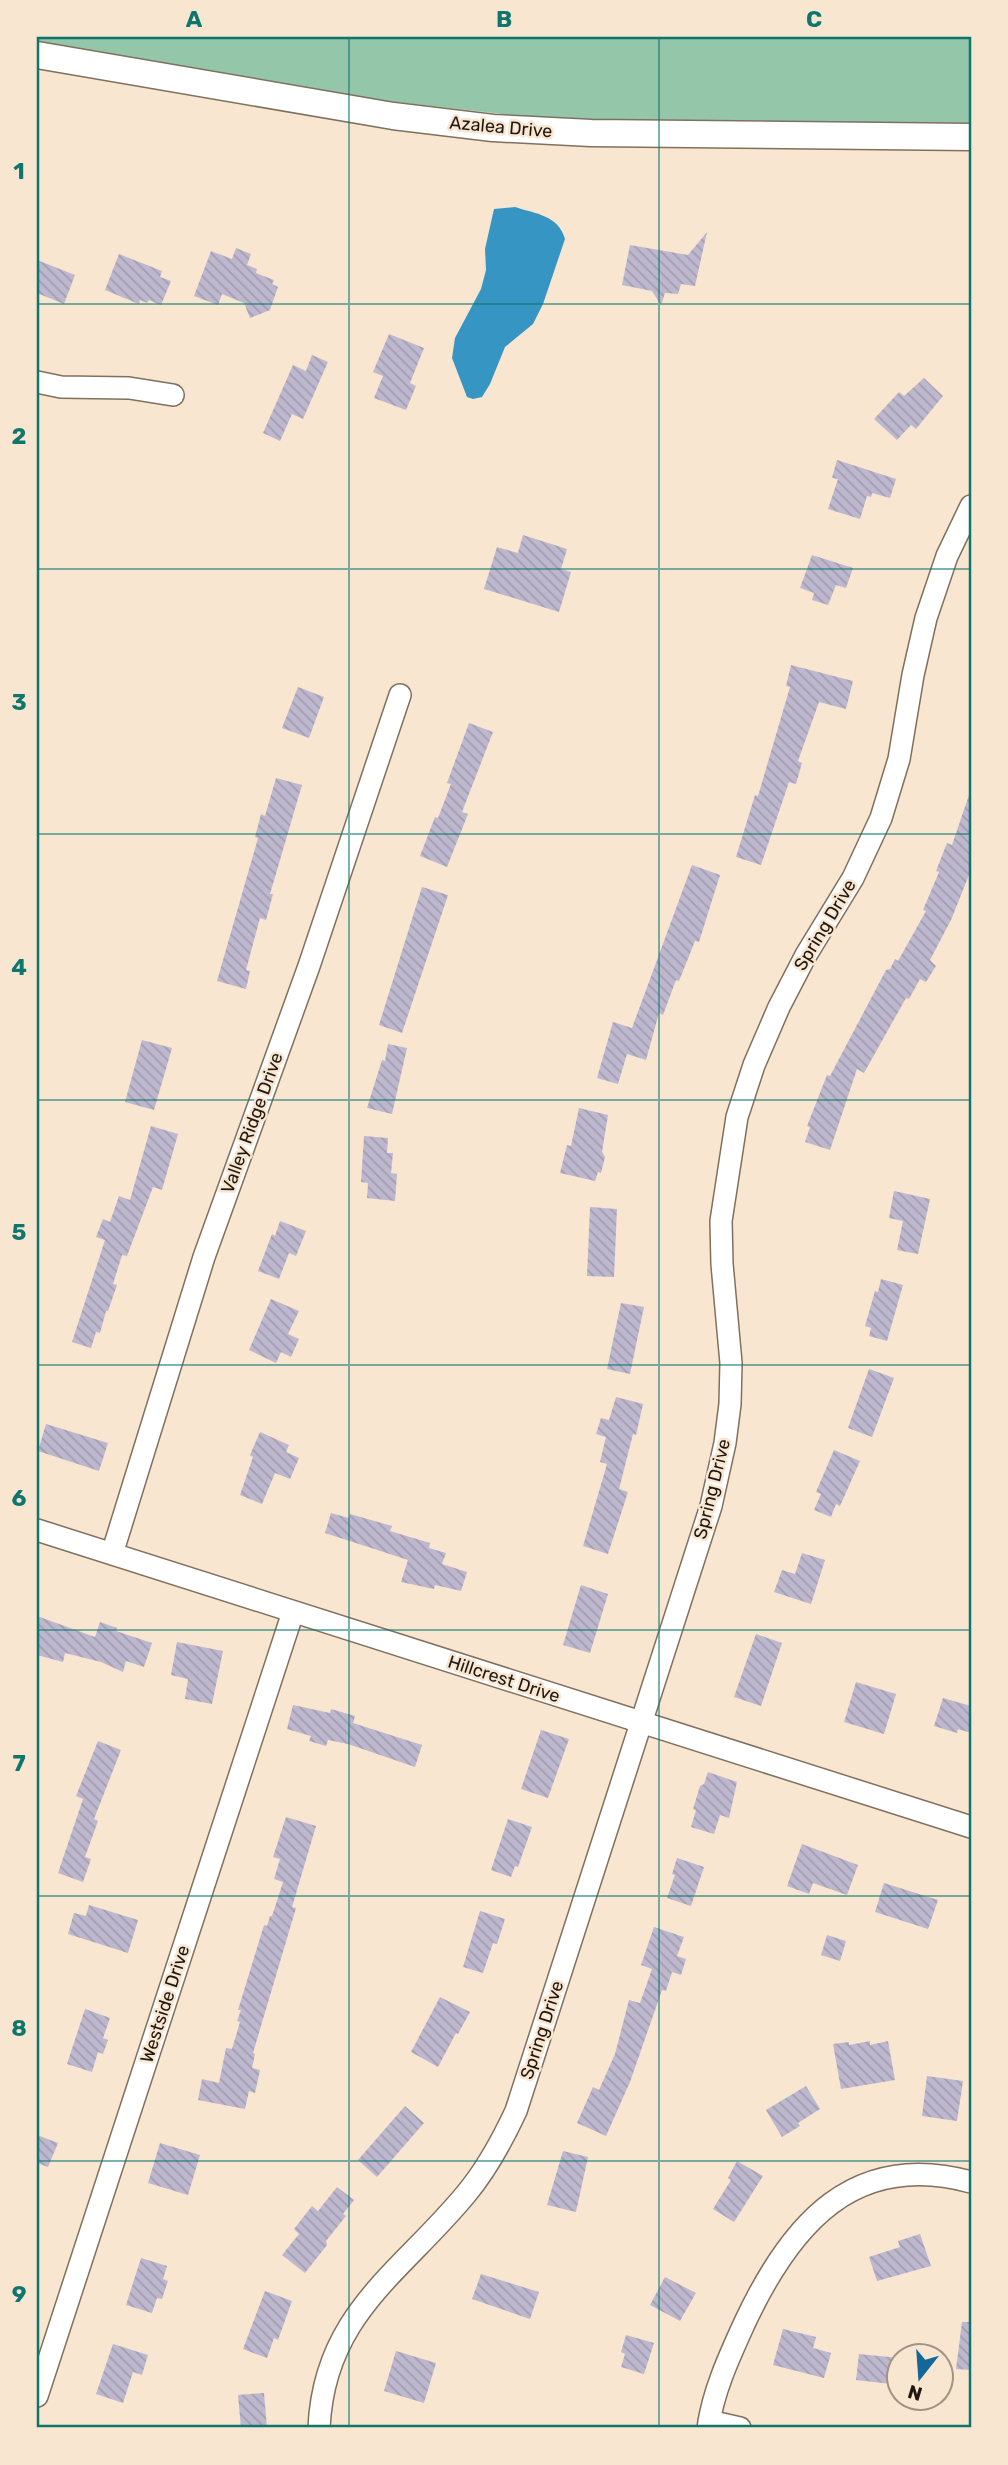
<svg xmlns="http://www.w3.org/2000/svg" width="1008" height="2465" viewBox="0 0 1008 2465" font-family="Rubik,sans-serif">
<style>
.park{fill:#94c6a9}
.water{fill:#3695c2}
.building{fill:url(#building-back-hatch)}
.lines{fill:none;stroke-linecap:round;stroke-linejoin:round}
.minor-casing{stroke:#80705e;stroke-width:24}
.tertiary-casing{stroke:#80705e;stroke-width:29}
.minor{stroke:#fff;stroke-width:21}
.tertiary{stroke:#fff;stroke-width:26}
.grid{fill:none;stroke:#0f766e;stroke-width:2;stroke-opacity:0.55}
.labels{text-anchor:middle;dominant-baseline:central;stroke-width:5;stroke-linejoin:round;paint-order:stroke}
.street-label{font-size:18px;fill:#1f1811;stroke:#f8e6d1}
.neatline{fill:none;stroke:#0f766e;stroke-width:2.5}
.grid-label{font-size:23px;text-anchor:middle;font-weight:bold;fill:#0f766e}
</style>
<defs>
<pattern id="building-back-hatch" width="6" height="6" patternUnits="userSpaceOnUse" patternTransform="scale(1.75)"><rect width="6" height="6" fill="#beb8cf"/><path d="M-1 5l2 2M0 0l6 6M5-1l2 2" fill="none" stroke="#a39db1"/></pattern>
</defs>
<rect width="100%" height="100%" fill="#f8e6d1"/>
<path class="park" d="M 37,37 L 971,37 L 971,136 L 566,121 L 305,92 L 37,55 Z"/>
<path class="water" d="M 515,207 C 536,214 558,215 565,239 L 543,304 L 533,324 L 505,347 L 490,384 L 482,397 L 473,399 L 467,397 L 452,358 L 455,338 L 481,289 L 486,270 L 485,249 L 494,209 Z"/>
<path class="building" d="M 707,232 L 695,286 L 681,284 L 678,294 L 665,293 L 661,305 L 652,291 L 622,285 L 630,245 L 688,255 Z
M 236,248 L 251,254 L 247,265 L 257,269 L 256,273 L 274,280 L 272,284 L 278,287 L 270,310 L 250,318 L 244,303 L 222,294 L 218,305 L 194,296 L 211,251 L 232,259 Z
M 119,254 L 162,271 L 160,277 L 171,281 L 161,305 L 149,300 L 147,303 L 140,300 L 139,304 L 105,290 Z
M 37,260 L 75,275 L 64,304 L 37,293 Z
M 389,334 L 424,348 L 410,383 L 416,386 L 406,410 L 374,398 L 383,376 L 373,372 Z
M 312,355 L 328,362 L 303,419 L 292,414 L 280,441 L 263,433 L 293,365 L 306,371 Z
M 924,378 L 943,396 L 916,429 L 911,425 L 897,440 L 874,419 L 899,392 L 904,396 Z
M 837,460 L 896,479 L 890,498 L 872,493 L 871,497 L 867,496 L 860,519 L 828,509 L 838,479 L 832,478 Z
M 523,535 L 567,549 L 561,569 L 571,572 L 559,612 L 484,589 L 497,547 L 518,553 Z
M 812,555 L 853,568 L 846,588 L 836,585 L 828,605 L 812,600 L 814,593 L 800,588 Z
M 791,665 L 853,681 L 846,709 L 819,702 L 798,761 L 802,763 L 796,784 L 789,782 L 761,865 L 736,857 L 755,795 L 758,796 L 790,687 L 786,686 Z
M 298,687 L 324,697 L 309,738 L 282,728 Z
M 469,723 L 493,732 L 462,812 L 468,814 L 447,867 L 420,856 L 435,817 L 438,818 L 451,784 L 447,783 Z
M 276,778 L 302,785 L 270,894 L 273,894 L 266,920 L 260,918 L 246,970 L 250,971 L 246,989 L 217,981 L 258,838 L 255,837 L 261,814 L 265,816 Z
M 969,795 L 971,795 L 971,870 L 951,920 L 930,960 L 936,966 L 926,982 L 920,979 L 909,999 L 906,998 L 864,1073 L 857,1069 L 830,1150 L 805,1142 L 810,1127 L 807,1126 L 827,1075 L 830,1076 L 886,970 L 890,969 L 895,959 L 898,961 L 926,911 L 923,910 L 939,872 L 936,871 L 947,843 L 952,845 Z
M 692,865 L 720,875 L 699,942 L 695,941 L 679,981 L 676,980 L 663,1015 L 659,1013 L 646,1060 L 627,1054 L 618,1084 L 597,1078 L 613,1022 L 632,1028 Z
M 422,887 L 448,895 L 402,1033 L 379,1025 Z
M 142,1040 L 172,1048 L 154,1110 L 125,1102 Z
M 388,1044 L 407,1048 L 392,1114 L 367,1108 L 382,1060 L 385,1061 Z
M 579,1108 L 608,1115 L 602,1152 L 605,1157 L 601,1173 L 598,1172 L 595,1181 L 560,1173 L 567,1145 L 571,1146 Z
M 151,1126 L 178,1134 L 162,1190 L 153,1187 L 127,1256 L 122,1255 L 113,1284 L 117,1285 L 108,1311 L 106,1311 L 100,1333 L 96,1332 L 91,1348 L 72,1342 L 105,1240 L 96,1237 L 103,1219 L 110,1222 L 119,1196 L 130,1200 Z
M 364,1136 L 388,1138 L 387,1153 L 393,1153 L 391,1173 L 397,1174 L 395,1201 L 367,1198 L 368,1183 L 361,1182 Z
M 894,1191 L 930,1199 L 918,1254 L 897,1250 L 903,1221 L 889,1218 Z
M 590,1207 L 617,1209 L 614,1277 L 587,1276 Z
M 280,1221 L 306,1231 L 296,1256 L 289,1253 L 279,1279 L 258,1271 L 272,1234 L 275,1236 Z
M 881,1279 L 903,1285 L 887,1341 L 869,1336 L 871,1328 L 865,1326 L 875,1291 L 878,1292 Z
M 271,1299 L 299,1311 L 288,1334 L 299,1339 L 291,1357 L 281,1352 L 276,1363 L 249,1350 Z
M 621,1303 L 644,1307 L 630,1374 L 607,1369 Z
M 869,1369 L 894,1378 L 872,1437 L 848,1428 Z
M 616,1397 L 643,1404 L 636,1435 L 633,1434 L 619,1489 L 628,1492 L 608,1554 L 583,1546 L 607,1464 L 600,1462 L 606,1437 L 596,1434 L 601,1418 L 609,1420 Z
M 46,1424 L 108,1443 L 99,1471 L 38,1451 Z
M 260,1432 L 289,1445 L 286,1452 L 299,1458 L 290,1479 L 275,1473 L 262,1504 L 240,1495 L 253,1457 L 250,1455 Z
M 834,1450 L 860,1461 L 840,1506 L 836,1504 L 831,1517 L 814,1510 L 821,1494 L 816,1492 Z
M 331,1513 L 349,1518 L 350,1514 L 392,1526 L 390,1531 L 430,1543 L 429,1548 L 446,1553 L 442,1564 L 467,1572 L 461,1591 L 435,1585 L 434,1589 L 401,1582 L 408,1560 L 325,1533 Z
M 802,1553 L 825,1560 L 811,1604 L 774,1592 L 782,1570 L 795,1574 Z
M 581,1585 L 608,1594 L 590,1653 L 563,1645 Z
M 37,1616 L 95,1637 L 100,1622 L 117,1628 L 116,1631 L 152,1643 L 144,1667 L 126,1661 L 123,1672 L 101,1662 L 65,1653 L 63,1662 L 37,1655 Z
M 756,1634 L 782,1643 L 761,1706 L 734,1697 Z
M 177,1642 L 223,1651 L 212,1704 L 185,1699 L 188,1679 L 171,1675 Z
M 856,1682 L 896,1694 L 884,1734 L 844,1722 Z
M 943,1698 L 971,1706 L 971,1733 L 958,1729 L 957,1733 L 934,1726 Z
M 293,1705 L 330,1713 L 331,1709 L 355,1716 L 353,1723 L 422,1745 L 415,1767 L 348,1744 L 328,1740 L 326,1746 L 309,1741 L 311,1736 L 287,1729 Z
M 541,1730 L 569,1739 L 548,1798 L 521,1789 Z
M 98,1741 L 121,1750 L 94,1819 L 98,1821 L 85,1857 L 91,1859 L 83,1882 L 58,1873 L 83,1799 L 76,1796 Z
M 708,1772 L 737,1782 L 729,1818 L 720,1815 L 714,1834 L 691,1827 L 696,1810 L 693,1809 L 700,1786 L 704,1784 Z
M 286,1817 L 316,1826 L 292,1907 L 296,1908 L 253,2053 L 255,2054 L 252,2068 L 260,2070 L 255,2093 L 249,2091 L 245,2109 L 198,2100 L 202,2079 L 219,2083 L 226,2048 L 232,2049 L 240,2022 L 237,2021 L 241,2010 L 238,2010 L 264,1925 L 267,1926 L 270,1916 L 272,1916 L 283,1882 L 274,1879 L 280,1859 L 273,1857 Z
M 508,1819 L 532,1827 L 518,1867 L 515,1866 L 511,1877 L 491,1870 Z
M 802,1844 L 858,1865 L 847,1895 L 813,1883 L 809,1894 L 787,1886 Z
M 677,1858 L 704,1867 L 691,1906 L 667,1898 L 675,1875 L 672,1874 Z
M 884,1883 L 938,1900 L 928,1929 L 875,1912 Z
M 89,1905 L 138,1920 L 128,1953 L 68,1934 L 74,1913 L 86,1916 Z
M 480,1911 L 505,1919 L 497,1944 L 493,1943 L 483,1973 L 463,1967 Z
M 654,1927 L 684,1937 L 677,1956 L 686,1959 L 681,1975 L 672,1972 L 666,1991 L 662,1990 L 630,2082 L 606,2136 L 577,2123 L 593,2087 L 599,2090 L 615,2054 L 629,2000 L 640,2003 L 652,1969 L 641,1965 Z
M 827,1935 L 846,1941 L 840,1961 L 821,1955 Z
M 440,1997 L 470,2012 L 458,2034 L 456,2033 L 438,2067 L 411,2052 Z
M 85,2009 L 110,2018 L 103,2038 L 108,2040 L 103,2054 L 98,2052 L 92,2072 L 67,2064 Z
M 870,2041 L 870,2045 L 888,2041 L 895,2080 L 841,2089 L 833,2044 L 849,2042 L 849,2045 Z
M 927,2076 L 963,2081 L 957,2121 L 922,2116 Z
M 806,2086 L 820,2109 L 798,2123 L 800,2126 L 782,2137 L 766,2110 Z
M 405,2106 L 424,2123 L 377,2177 L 358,2160 Z
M 37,2135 L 58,2143 L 48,2167 L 37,2163 Z
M 160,2143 L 200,2155 L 188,2195 L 148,2183 Z
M 563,2151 L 588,2157 L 576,2212 L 547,2205 Z
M 737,2161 L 763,2176 L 734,2222 L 713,2209 L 731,2180 L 728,2178 Z
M 337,2187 L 354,2200 L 343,2214 L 346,2216 L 326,2241 L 327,2245 L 305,2273 L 282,2255 L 299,2234 L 294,2229 L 312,2206 L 318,2211 Z
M 920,2234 L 931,2266 L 877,2281 L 869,2257 L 900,2247 L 898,2241 Z
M 141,2258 L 167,2266 L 163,2279 L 168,2281 L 162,2299 L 157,2298 L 152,2313 L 126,2305 Z
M 481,2274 L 539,2292 L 530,2319 L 472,2299 Z
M 665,2277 L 696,2293 L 680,2321 L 650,2305 Z
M 265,2291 L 292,2301 L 278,2340 L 274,2338 L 267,2358 L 243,2349 Z
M 962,2322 L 971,2322 L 971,2370 L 956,2369 Z
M 783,2329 L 816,2337 L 813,2348 L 831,2353 L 824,2378 L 773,2365 Z
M 626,2335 L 654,2343 L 644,2374 L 621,2367 L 625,2354 L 621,2352 Z
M 113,2344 L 148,2355 L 142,2375 L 133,2372 L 123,2403 L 96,2394 Z
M 396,2351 L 436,2363 L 424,2403 L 384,2391 Z
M 859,2354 L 900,2358 L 900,2385 L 856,2380 Z
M 264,2393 L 267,2428 L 241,2428 L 238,2395 Z"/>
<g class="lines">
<g class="minor-casing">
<path id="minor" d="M 37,382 L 61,387 L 129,388 L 173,395
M 37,1530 L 971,1827
M 112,1554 L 204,1257 L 309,966 L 400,695
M 37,2396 L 293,1612
M 709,2421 L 740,2428
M 319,2428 C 324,2314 401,2273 466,2194 C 487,2169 502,2141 516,2111 L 711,1506 L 725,1443 L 730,1404 L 731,1363 L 722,1264 L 721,1221 L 737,1117 L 754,1065 L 779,1007 L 806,955 L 853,878 L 881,818 L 899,759 L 913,675 L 926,618 L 947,556 L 971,506
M 708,2428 C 713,2391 730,2355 745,2322 C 791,2224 854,2150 971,2182"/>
</g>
<g class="tertiary-casing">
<path id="tertiary" d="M 37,55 L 393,116 L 493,128 L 591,133 L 971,137"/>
</g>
<use href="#minor" class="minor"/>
<use href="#tertiary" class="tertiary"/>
</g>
<path class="grid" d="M 349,37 L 349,2428M 659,37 L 659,2428M 37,304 L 971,304M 37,569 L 971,569M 37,834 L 971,834M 37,1100 L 971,1100M 37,1365 L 971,1365M 37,1630 L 971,1630M 37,1896 L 971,1896M 37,2161 L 971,2161"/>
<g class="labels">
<g class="street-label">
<text transform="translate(501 127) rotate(5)">Azalea Drive</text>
<text transform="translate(825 925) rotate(-59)">Spring Drive</text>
<text transform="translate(252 1123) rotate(-70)">Valley Ridge Drive</text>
<text transform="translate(712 1489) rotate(-76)">Spring Drive</text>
<text transform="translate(504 1679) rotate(18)">Hillcrest Drive</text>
<text transform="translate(165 2004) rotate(-72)">Westside Drive</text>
<text transform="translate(542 2030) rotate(-72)">Spring Drive</text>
</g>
</g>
<rect width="1008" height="2465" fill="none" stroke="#f8e6d1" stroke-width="77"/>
<g transform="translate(920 2377) rotate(197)"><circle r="33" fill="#f8e6d1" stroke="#a19484" stroke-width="2"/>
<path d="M0-5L12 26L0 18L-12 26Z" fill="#146899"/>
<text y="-10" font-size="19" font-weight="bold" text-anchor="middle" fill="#1f1811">N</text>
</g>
<rect x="38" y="38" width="932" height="2388" class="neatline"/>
<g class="grid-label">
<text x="194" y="27">A</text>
<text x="504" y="27">B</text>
<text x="814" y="27">C</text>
<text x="19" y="179">1</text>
<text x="19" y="444">2</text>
<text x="19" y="710">3</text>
<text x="19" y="975">4</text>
<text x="19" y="1240">5</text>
<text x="19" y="1506">6</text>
<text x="19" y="1771">7</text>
<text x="19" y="2036">8</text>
<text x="19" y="2302">9</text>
</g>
</svg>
